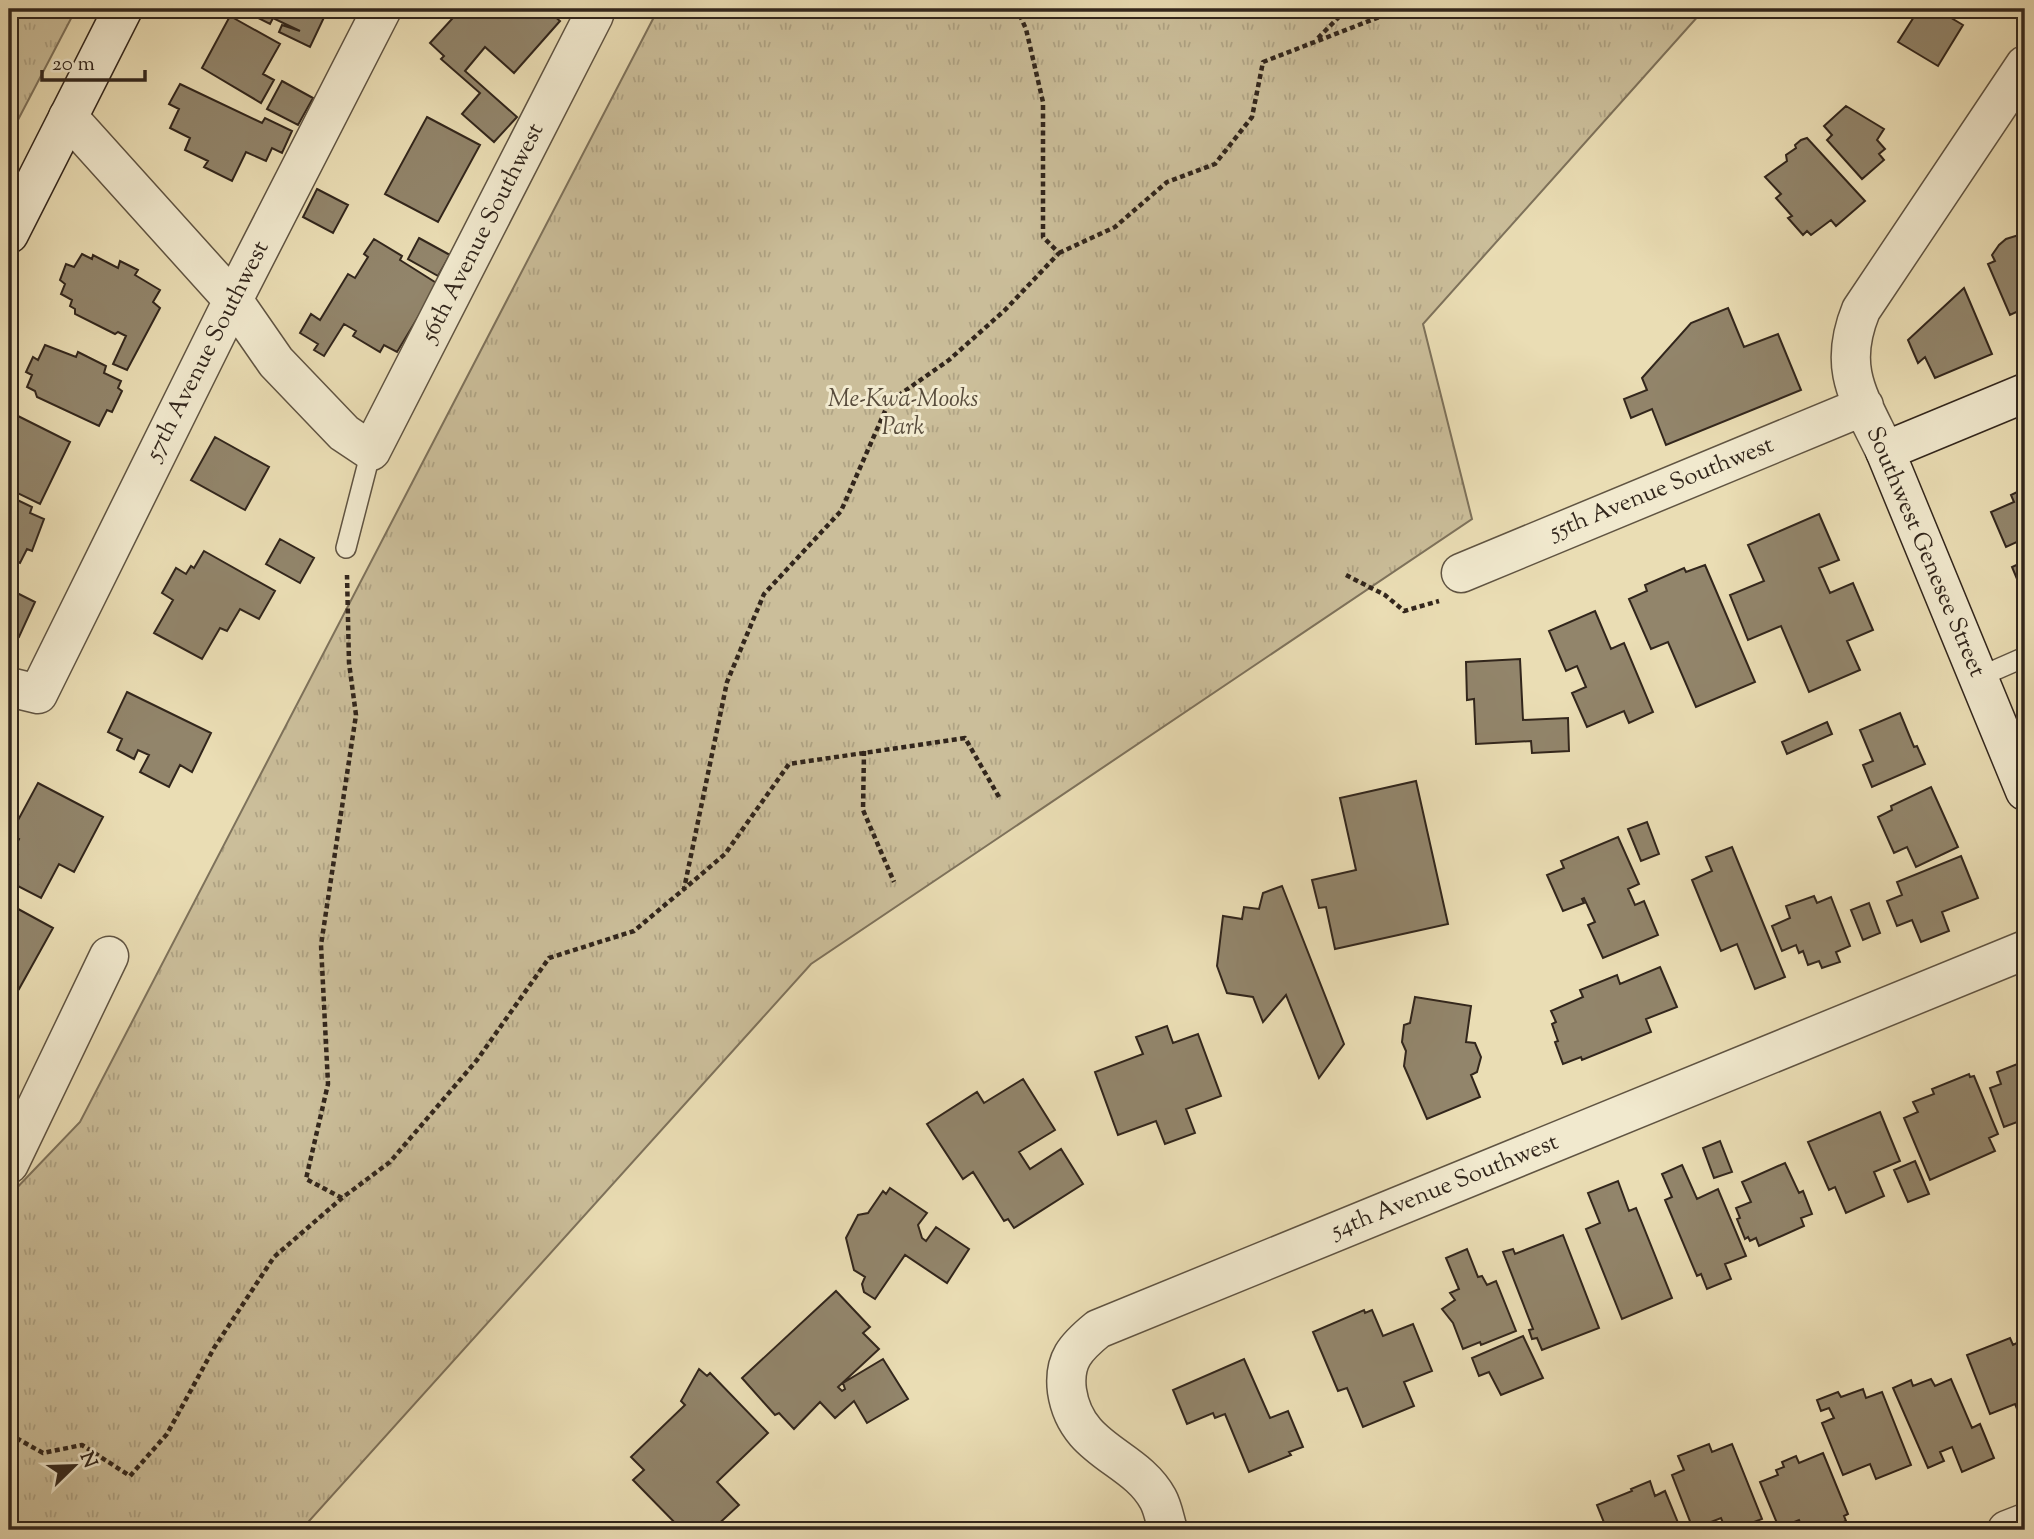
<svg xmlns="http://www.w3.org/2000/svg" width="2034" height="1539" viewBox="0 0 2034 1539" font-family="'Sorts Mill Goudy',serif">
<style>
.park{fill:url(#park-tufts);stroke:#7e725b;stroke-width:2}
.building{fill:#92856b;stroke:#32261c;stroke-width:2}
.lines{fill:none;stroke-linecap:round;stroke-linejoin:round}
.lane-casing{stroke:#605442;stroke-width:22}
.street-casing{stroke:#605442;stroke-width:41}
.secondary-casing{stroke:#32261c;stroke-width:41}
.path{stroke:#32261c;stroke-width:4.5;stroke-dasharray:5 3.5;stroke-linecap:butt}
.lane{stroke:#f1e9ce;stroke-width:19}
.street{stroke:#f1e9ce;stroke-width:38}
.secondary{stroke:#f1e9ce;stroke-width:38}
.labels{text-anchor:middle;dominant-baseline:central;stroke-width:6;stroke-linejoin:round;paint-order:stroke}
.street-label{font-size:24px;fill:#32261c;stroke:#f1e9ce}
.park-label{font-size:24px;font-style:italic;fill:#584c3c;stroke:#f1e9ce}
</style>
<defs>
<pattern id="park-tufts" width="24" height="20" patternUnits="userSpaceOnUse" patternTransform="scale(1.75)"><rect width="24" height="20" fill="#cbbe9a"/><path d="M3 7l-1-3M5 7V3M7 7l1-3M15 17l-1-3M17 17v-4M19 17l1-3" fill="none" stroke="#afa384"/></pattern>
</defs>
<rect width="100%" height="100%" fill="#eaddb4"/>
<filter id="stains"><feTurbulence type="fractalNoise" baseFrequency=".00286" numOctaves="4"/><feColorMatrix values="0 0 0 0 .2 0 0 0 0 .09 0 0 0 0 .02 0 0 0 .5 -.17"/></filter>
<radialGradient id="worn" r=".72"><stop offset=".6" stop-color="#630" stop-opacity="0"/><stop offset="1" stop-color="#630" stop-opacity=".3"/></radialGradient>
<path class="park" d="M 9,9 L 76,9 L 9,137 Z
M 649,9 L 1698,9 L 1700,14 L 1423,324 L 1472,519 L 811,964 L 301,1530 L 9,1530 L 9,1196 L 80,1122 L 654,17 Z"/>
<path class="building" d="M 257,9 L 328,9 L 310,47 L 279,32 L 282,25 L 300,31 L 273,18 L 270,24 L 254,16 Z
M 461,9 L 546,9 L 560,21 L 514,73 L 485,47 L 465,71 L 517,117 L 494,142 L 462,114 L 480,93 L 441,59 L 444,56 L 430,43 Z
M 1919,9 L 1936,9 L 1963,25 L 1938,66 L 1898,42 Z
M 230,16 L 280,44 L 263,74 L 274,80 L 261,103 L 202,68 Z
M 282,81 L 313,98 L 298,125 L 267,109 Z
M 180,84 L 262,123 L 265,118 L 292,131 L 282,153 L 272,148 L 266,161 L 246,152 L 232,181 L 204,167 L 208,161 L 185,150 L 190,138 L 170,128 L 179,109 L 169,104 Z
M 1846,106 L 1884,129 L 1877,140 L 1885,149 L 1879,154 L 1884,160 L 1862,179 L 1827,140 L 1832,135 L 1824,126 Z
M 427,117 L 480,145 L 438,222 L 385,194 Z
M 1807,138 L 1865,201 L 1836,226 L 1831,220 L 1811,235 L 1807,231 L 1803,235 L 1788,218 L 1792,216 L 1776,198 L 1781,194 L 1765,177 L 1787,161 L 1786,155 L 1796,148 L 1795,145 L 1801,140 Z
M 317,189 L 348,205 L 333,233 L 303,217 Z
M 2025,233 L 2025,308 L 2010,315 L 1988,264 L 1995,261 L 1992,255 L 1999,245 L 2006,239 Z
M 419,238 L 450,255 L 438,276 L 408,259 Z
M 374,239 L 402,256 L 400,260 L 438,284 L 397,352 L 384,345 L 380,352 L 353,336 L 356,331 L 344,324 L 324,356 L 314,350 L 318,344 L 300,333 L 311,314 L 320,320 L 348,274 L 355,278 L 368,257 L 364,254 Z
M 82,254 L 92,259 L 93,255 L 118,268 L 120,261 L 138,270 L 135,275 L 160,290 L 153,302 L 160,308 L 127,370 L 113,364 L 126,336 L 118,332 L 115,334 L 75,314 L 75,309 L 70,306 L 72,300 L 61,294 L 65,284 L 60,280 L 66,264 L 74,267 Z
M 1964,288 L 1992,354 L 1935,378 L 1925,357 L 1918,363 L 1908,340 Z
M 1728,308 L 1744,347 L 1778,334 L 1801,390 L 1666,445 L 1652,409 L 1631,418 L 1624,399 L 1647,390 L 1642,378 L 1691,323 Z
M 45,345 L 76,357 L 78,352 L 106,366 L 104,373 L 121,381 L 118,388 L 122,391 L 112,412 L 107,410 L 99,426 L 37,397 L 35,391 L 27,387 L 32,375 L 26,372 L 33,357 L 38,360 Z
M 10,412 L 70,442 L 40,504 L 9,489 Z
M 215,437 L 269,467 L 245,510 L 191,480 Z
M 2025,488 L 2025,548 L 2021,540 L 2006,547 L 1991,512 L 2014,502 L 2011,495 Z
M 9,496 L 32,507 L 30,513 L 44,519 L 32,551 L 27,549 L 20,563 L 9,558 Z
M 1819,514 L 1839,560 L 1819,568 L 1830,593 L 1853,583 L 1873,630 L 1847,641 L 1860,670 L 1809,692 L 1781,626 L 1748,640 L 1730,595 L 1764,581 L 1748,545 Z
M 280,539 L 314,558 L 300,583 L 266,564 Z
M 204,551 L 275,591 L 259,619 L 240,609 L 227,631 L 220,628 L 202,659 L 154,633 L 173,600 L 162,593 L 176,568 L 186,574 L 191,566 L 194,568 Z
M 2025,561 L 2025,598 L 2012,567 Z
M 1705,565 L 1755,682 L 1696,707 L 1668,642 L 1651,649 L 1629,599 L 1647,591 L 1645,585 L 1684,568 L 1686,572 Z
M 9,589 L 35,602 L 19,637 L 9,632 Z
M 1595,611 L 1611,649 L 1624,643 L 1653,712 L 1629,723 L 1624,711 L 1587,727 L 1572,693 L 1586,687 L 1577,666 L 1566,671 L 1549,631 Z
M 1520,659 L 1523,720 L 1568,718 L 1569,751 L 1532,753 L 1531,741 L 1476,744 L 1474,699 L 1467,700 L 1466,662 Z
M 127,692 L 211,733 L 192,772 L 180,765 L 169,787 L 140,772 L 149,755 L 138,750 L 134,759 L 117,750 L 122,739 L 108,732 Z
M 1900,713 L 1914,747 L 1917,746 L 1925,764 L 1872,787 L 1863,765 L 1873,761 L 1860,730 Z
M 1827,722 L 1832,734 L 1787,754 L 1782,742 Z
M 1416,781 L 1448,924 L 1335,949 L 1326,907 L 1319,908 L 1312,880 L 1356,870 L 1340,798 Z
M 38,783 L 103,817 L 74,872 L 59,864 L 41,898 L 10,882 L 18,865 L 9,860 L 19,839 L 10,835 Z
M 1931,787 L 1958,847 L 1916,867 L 1907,847 L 1894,853 L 1878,817 L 1892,810 L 1891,806 Z
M 1647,822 L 1659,854 L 1641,861 L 1628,829 Z
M 1618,837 L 1639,884 L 1628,889 L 1635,905 L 1644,901 L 1658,935 L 1603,958 L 1588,925 L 1595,922 L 1584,898 L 1582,899 L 1584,903 L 1563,911 L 1547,875 L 1564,868 L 1561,861 Z
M 1732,847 L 1785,977 L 1755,989 L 1737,944 L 1721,951 L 1692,880 L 1712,871 L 1706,857 Z
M 1961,856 L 1978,898 L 1942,912 L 1949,931 L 1921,942 L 1912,920 L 1897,926 L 1887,901 L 1902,895 L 1897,882 Z
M 1282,886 L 1344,1044 L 1319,1078 L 1286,995 L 1263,1022 L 1253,997 L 1227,993 L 1217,966 L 1223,916 L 1242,919 L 1244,907 L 1259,909 L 1263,893 Z
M 1814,896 L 1817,903 L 1831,897 L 1850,946 L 1836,952 L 1840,962 L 1822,968 L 1819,961 L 1808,965 L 1803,951 L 1799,953 L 1796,945 L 1782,951 L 1772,926 L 1790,918 L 1786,906 Z
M 1869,903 L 1880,933 L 1863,940 L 1851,910 Z
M 9,904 L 53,928 L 19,989 L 9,983 Z
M 1660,967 L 1677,1007 L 1646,1019 L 1651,1032 L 1582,1060 L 1581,1057 L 1563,1064 L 1555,1042 L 1558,1041 L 1552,1024 L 1556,1022 L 1551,1011 L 1583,997 L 1580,990 L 1617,975 L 1620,984 Z
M 1415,997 L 1471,1006 L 1466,1042 L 1475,1043 L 1481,1057 L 1477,1072 L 1471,1075 L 1480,1097 L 1427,1119 L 1404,1066 L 1406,1051 L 1402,1042 L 1404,1025 L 1410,1023 Z
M 1167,1026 L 1173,1043 L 1198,1034 L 1221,1096 L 1186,1109 L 1195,1133 L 1165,1144 L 1156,1121 L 1118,1135 L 1095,1072 L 1143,1054 L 1136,1037 Z
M 2025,1061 L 2025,1124 L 2019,1127 L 2017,1122 L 2004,1127 L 1990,1088 L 2001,1084 L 1997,1072 Z
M 1969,1074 L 1970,1077 L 1974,1076 L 1998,1134 L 1989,1138 L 1995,1151 L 1930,1180 L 1904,1118 L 1918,1112 L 1913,1102 L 1934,1094 L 1932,1089 Z
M 1023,1079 L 1055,1130 L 1019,1152 L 1030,1169 L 1061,1149 L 1083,1184 L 1014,1228 L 1008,1219 L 1004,1221 L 973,1172 L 963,1179 L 927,1124 L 977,1092 L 984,1103 Z
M 1880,1112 L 1900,1161 L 1874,1172 L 1884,1196 L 1846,1213 L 1835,1187 L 1829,1190 L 1808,1142 Z
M 1720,1141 L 1732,1172 L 1714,1178 L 1703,1148 Z
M 1915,1161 L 1929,1194 L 1908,1202 L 1894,1170 Z
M 1785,1163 L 1799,1193 L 1803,1191 L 1812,1214 L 1801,1218 L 1804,1226 L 1759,1246 L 1756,1238 L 1750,1241 L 1748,1237 L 1745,1239 L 1737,1219 L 1740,1218 L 1736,1208 L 1751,1202 L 1742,1182 Z
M 1682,1165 L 1697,1199 L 1718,1189 L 1746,1256 L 1725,1264 L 1731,1279 L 1707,1289 L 1701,1274 L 1697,1276 L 1665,1200 L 1672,1197 L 1662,1174 Z
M 1618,1181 L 1629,1211 L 1636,1208 L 1672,1298 L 1622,1319 L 1586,1229 L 1600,1223 L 1588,1193 Z
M 890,1188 L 927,1213 L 918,1225 L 922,1238 L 926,1241 L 936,1227 L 969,1249 L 947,1283 L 905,1255 L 875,1299 L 864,1292 L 862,1284 L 865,1277 L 854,1270 L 846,1238 L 858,1215 L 868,1213 L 883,1191 L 886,1194 Z
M 1563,1235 L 1599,1328 L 1542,1350 L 1537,1338 L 1532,1339 L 1529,1330 L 1533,1329 L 1503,1252 L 1513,1249 L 1515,1254 Z
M 1467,1249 L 1478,1277 L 1482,1276 L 1487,1285 L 1496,1281 L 1516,1331 L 1481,1345 L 1480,1342 L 1463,1349 L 1453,1323 L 1442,1309 L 1455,1300 L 1450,1293 L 1459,1289 L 1446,1258 Z
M 836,1291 L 870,1327 L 863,1333 L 879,1349 L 838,1387 L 842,1391 L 845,1389 L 843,1383 L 883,1359 L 908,1399 L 867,1423 L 854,1401 L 835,1418 L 820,1402 L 794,1429 L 779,1413 L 775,1415 L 742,1378 Z
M 1364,1310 L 1365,1313 L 1372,1310 L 1383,1336 L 1413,1324 L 1432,1371 L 1404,1382 L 1414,1406 L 1363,1427 L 1347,1388 L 1338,1391 L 1313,1332 Z
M 1523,1336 L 1543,1378 L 1501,1395 L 1489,1372 L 1479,1376 L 1472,1358 Z
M 2010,1338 L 2013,1345 L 2023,1340 L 2025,1345 L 2025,1429 L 2015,1404 L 1990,1414 L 1967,1355 Z
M 1244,1359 L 1270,1418 L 1288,1411 L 1303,1447 L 1289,1452 L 1291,1455 L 1249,1472 L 1225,1414 L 1215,1418 L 1213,1413 L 1187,1424 L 1173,1390 Z
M 699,1369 L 707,1376 L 710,1373 L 768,1433 L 717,1482 L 739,1505 L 712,1530 L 682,1530 L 633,1480 L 644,1470 L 631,1457 L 685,1405 L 681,1401 Z
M 1931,1379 L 1935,1386 L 1951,1379 L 1972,1428 L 1980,1424 L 1994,1458 L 1962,1472 L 1952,1447 L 1940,1452 L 1944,1461 L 1928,1468 L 1893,1388 L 1911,1380 L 1913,1386 Z
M 1863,1389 L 1866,1398 L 1882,1392 L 1911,1465 L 1876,1479 L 1870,1464 L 1843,1475 L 1822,1423 L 1834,1418 L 1829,1408 L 1821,1411 L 1817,1400 L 1838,1392 L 1841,1397 Z
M 1709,1444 L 1712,1452 L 1732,1444 L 1762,1519 L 1733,1530 L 1726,1530 L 1721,1518 L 1693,1529 L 1672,1475 L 1684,1470 L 1678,1456 Z
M 1823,1453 L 1848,1514 L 1844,1516 L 1846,1521 L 1823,1530 L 1814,1528 L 1803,1530 L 1799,1520 L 1779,1528 L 1760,1482 L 1778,1475 L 1776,1470 L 1784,1467 L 1782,1462 L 1796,1456 L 1799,1463 Z
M 1650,1481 L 1655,1496 L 1665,1491 L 1681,1530 L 1607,1530 L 1597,1505 L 1632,1491 L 1631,1489 Z"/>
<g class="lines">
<g class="lane-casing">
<path id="lane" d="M 346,548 L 371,451
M 1977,678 L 2025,657"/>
</g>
<g class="street-casing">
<path id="street" d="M 68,117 L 233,300 L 276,362 L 344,433 L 371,451 L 594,15 L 590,9
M 1885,451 C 1859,397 1837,369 1861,310 L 2025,65
M 1461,573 L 1864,406
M 9,687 L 38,694 L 233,300 L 382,9
M 9,1164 L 109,956
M 1168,1530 C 1165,1521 1163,1508 1158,1499 C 1134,1455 1076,1452 1067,1391 C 1063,1360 1076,1347 1098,1329 L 2025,950
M 2007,1530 L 2025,1523"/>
</g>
<g class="secondary-casing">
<path id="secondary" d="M 9,234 L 123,9
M 2025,393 L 1885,451 L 2025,791"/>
</g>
<path class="path" d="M 1318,38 L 1339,17 L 1352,9
M 1059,253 L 1115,227 L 1167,182 L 1215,164 L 1252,117 L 1263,62 L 1400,9
M 1346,575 L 1385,595 L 1404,611 L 1439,601
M 864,751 L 863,810 L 894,882
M 999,797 L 965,738 L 789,764 L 725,854 L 684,889 L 727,682 L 764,594 L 841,511 L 889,402 L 949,360 L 1005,310 L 1059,253 L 1043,237 L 1043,102 L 1026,29 L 1017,9
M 342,1198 L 306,1179 L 328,1084 L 321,945 L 356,715 L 349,663 L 347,575
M 9,1434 L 43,1453 L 82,1445 L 130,1476 L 167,1434 L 214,1348 L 274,1257 L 342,1198 L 390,1162 L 477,1060 L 549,958 L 634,931 L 684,889"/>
<use href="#lane" class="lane"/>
<use href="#street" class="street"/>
<use href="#secondary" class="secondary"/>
</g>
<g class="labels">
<g class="street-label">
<text transform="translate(483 233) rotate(-63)">56th Avenue Southwest</text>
<text transform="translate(208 351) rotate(-63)">57th Avenue Southwest</text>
<text transform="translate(1662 489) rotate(-22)">55th Avenue Southwest</text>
<text transform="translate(1925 552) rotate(67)">Southwest Genesee Street</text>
<text transform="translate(1445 1187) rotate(-22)">54th Avenue Southwest</text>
</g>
<g class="park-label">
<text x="903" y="400">Me-Kwa-Mooks<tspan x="903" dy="28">Park</tspan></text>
</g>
</g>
<rect width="2034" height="1539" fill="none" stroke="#eaddb4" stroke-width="35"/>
<rect x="10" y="10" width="2013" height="1518" fill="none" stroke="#32261c" stroke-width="3.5"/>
<rect x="18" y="18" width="1999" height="1504" fill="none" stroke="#32261c" stroke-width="2"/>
<g transform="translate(74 1466) rotate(67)" stroke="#f1e9ce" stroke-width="5" paint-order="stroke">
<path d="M0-5L12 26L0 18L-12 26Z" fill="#32261c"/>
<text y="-10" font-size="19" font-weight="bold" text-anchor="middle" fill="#32261c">N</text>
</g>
<path d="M42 70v10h103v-10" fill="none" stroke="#32261c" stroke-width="3.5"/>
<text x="52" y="70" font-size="21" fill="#32261c" stroke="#f1e9ce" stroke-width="5" paint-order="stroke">20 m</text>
<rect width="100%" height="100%" filter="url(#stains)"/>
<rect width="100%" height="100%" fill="url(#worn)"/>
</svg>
